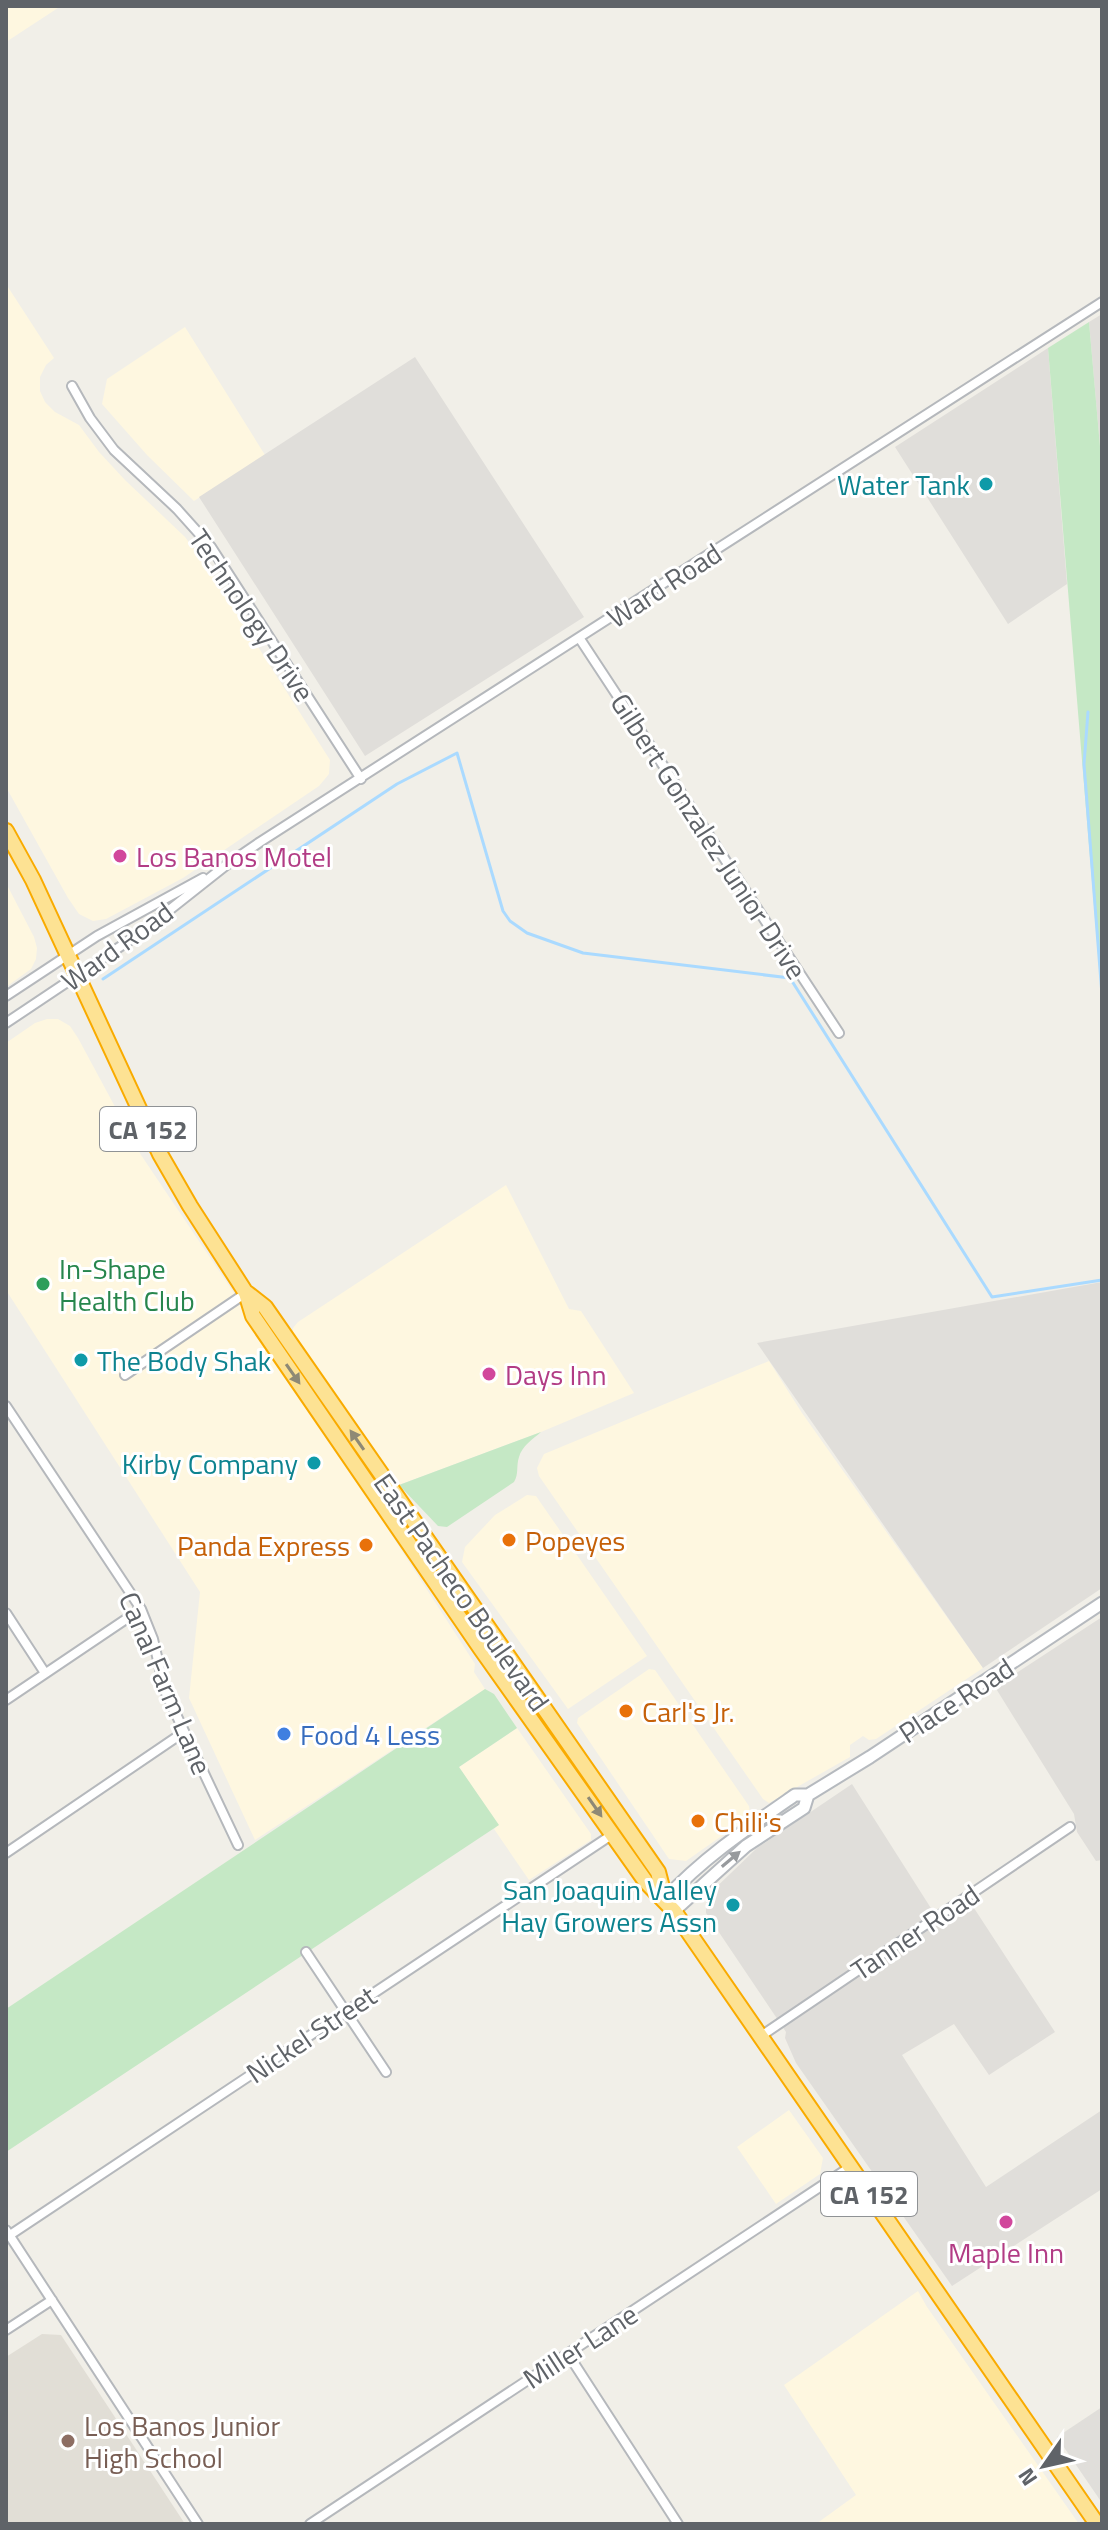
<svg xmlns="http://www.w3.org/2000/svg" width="1108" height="2530" viewBox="0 0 1108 2530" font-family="'Titillium Web',sans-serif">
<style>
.commercial{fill:#fef7e0}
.industrial{fill:#e0deda}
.education{fill:#e1ded6}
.green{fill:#c5e8c5}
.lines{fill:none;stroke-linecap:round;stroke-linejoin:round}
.stream{stroke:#aadaff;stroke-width:3}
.street-casing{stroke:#b5b8bc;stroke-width:12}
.secondary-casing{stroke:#b6babf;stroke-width:15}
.highway-casing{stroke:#f9ab00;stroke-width:18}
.street{stroke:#fff;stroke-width:8}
.secondary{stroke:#fff;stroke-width:11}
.highway{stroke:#fde293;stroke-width:14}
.oneway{fill:#8e8975}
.oneway2{fill:#979a9d}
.culture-dot{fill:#0f9aa8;stroke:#fff;stroke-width:3}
.hotel-dot{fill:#d1479c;stroke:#fff;stroke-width:3}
.leisure-dot{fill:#2e9e5b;stroke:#fff;stroke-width:3}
.food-dot{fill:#e8710a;stroke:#fff;stroke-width:3}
.shop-dot{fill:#3f7fe0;stroke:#fff;stroke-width:3}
.education-dot{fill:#8d6e63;stroke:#fff;stroke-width:3}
.labels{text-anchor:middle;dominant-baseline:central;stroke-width:6;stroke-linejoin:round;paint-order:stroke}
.shield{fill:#fff;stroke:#8f9295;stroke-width:2}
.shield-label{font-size:26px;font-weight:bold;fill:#5f6368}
.culture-label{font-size:28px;fill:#0d838f;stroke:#fff;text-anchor:end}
.street-label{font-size:28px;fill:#5f6368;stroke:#fff}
.hotel-label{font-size:28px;fill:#b23c85;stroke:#fff;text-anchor:start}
.leisure-label{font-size:28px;fill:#27864d;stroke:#fff;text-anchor:start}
.food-label{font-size:28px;fill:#c56008;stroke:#fff;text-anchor:start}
.shop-label{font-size:28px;fill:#366cbe;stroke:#fff;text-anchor:start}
.education-label{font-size:28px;fill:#785e54;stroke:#fff;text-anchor:start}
</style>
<rect width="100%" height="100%" fill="#f1efe8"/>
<path class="commercial" d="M 6,6 L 61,6 L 6,42 Z
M 6,284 L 54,358 L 46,365 L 40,377 L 40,391 L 45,402 L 55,412 L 79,425 L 99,452 L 125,480 L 185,537 L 206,565 L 330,760 L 329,774 L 319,786 L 183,878 L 106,919 L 93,921 L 79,914 L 68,898 L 6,787 Z
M 185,327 L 265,455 L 194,501 L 147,455 L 102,404 L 107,379 Z
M 6,883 L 34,937 L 37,948 L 36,959 L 31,969 L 6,987 Z
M 47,1019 L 58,1019 L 70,1026 L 78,1038 L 141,1155 L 267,1342 L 475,1664 L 474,1672 L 485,1689 L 255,1840 L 189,1698 L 200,1592 L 6,1290 L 6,1043 L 35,1023 Z
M 506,1185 L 569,1309 L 581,1311 L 634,1393 L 541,1432 L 399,1485 L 293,1334 L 293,1328 L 298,1322 Z
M 769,1361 L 802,1413 L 983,1668 L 876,1739 L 869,1740 L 863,1736 L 850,1745 L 850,1757 L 769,1803 L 763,1799 L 539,1476 L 537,1468 L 544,1454 Z
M 527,1495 L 536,1496 L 647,1656 L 568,1709 L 462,1562 L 465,1547 L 495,1515 Z
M 649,1669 L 655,1670 L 749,1806 L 750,1813 L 746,1819 L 686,1861 L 669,1859 L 577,1723 L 578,1718 Z
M 517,1728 L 591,1834 L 591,1840 L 529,1880 L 494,1829 L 498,1825 L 459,1767 Z
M 789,2110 L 823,2158 L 820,2174 L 776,2204 L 737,2147 Z
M 918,2291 L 927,2307 L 1079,2524 L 816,2524 L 856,2495 L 784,2385 Z"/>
<path class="industrial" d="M 1102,314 L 1102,469 L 1089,322 Z
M 1048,348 L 1067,584 L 1008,624 L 895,447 Z
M 415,357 L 584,617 L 365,756 L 199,497 Z
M 1102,1282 L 1102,1588 L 983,1668 L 757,1343 Z
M 1102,1617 L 1102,1860 L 1096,1861 L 1077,1832 L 1074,1814 L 995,1687 Z
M 852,1784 L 941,1924 L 972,1905 L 1055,2032 L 989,2075 L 954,2024 L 902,2055 L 986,2187 L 1102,2110 L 1102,2189 L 952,2286 L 796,2063 L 785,2038 L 786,2032 L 706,1913 L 706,1897 L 757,1848 Z
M 1102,2407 L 1102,2503 L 1057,2437 Z"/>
<path class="education" d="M 42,2334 L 61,2335 L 185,2524 L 6,2524 L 6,2357 Z"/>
<path class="green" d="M 1089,322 L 1102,469 L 1102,1003 L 1048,348 Z
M 541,1432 C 533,1439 522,1446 519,1457 C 516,1466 519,1474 514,1482 L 447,1527 L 438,1526 L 399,1485 Z
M 485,1689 L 494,1694 L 517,1728 L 459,1767 L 499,1825 L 6,2152 L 6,2009 Z"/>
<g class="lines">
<path class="stream" d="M 1088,712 L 1084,764 L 1102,995
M 103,979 L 397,784 L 457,753 L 503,911 L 510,921 L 527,933 L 583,953 L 790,978 L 992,1297 L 1102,1280"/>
<g class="street-casing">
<path id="street" d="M 72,386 L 90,418 L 114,450 L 177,509 L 211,547 L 361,779
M 580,639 L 839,1033
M 6,996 L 97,936 L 203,878
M 6,1023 L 139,934 L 225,866 L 260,842 L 1102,302
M 125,1375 L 246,1293
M 6,1406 L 141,1609 L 153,1639 L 165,1691 L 238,1845
M 6,1613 L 45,1673
M 6,1700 L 141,1609
M 6,1853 L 184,1732
M 306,1952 L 386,2072
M 761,2036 L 1070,1827
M 6,2230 L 198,2524
M 10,2235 L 613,1834
M 6,2330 L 52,2300
M 568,2354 L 678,2524
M 310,2524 L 850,2167"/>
</g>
<g class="secondary-casing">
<path id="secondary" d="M 665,1899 C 703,1858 749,1827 795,1795 L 808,1795 L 870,1757 L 1102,1603
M 674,1911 L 746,1846 L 804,1808 L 808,1795"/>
</g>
<g class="highway-casing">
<path id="highway" d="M 6,831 L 33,880 L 160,1154 L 190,1206 L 246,1293 L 253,1316 L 481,1649 L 646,1882 L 674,1911 L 1097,2524
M 247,1293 L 265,1307 L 658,1872 L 665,1899"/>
</g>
<use href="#street" class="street"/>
<use href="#secondary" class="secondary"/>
<use href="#highway" class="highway"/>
</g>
<defs><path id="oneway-solid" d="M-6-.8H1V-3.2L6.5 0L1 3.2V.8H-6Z" transform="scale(2)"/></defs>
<g class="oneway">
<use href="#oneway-solid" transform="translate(293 1374) rotate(55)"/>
<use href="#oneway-solid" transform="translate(357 1440) rotate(-125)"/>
<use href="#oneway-solid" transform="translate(595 1807) rotate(55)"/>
</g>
<use class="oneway2" href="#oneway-solid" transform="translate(731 1859) rotate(-40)"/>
<g class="culture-dot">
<circle cx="986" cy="484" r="8"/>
<circle cx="81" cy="1360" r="8"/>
<circle cx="314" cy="1463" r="8"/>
<circle cx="733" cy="1905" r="8"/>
</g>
<g class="hotel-dot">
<circle cx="120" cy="856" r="8"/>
<circle cx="489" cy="1374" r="8"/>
<circle cx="1006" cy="2222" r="8"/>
</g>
<circle class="leisure-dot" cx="43" cy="1284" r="8"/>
<g class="food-dot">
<circle cx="509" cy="1540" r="8"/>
<circle cx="366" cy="1545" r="8"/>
<circle cx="626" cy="1711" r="8"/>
<circle cx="698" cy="1821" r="8"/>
</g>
<circle class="shop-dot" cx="284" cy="1734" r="8"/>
<circle class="education-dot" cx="68" cy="2441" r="8"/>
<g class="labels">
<g class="shield">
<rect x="100" y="1107" width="96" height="44" rx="6"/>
<rect x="821" y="2172" width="96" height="44" rx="6"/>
</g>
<g class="shield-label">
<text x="148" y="1129">CA 152</text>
<text x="869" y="2194">CA 152</text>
</g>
<g class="culture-label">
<text x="970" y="484">Water Tank</text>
<text x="97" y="1360" text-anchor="start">The Body Shak</text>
<text x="298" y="1463">Kirby Company</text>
<text x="717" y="1889">San Joaquin Valley<tspan x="717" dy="32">Hay Growers Assn</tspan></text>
</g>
<g class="street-label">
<text transform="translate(664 585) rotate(-33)">Ward Road</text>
<text transform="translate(252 615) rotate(56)">Technology Drive</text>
<text transform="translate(709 836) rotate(57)">Gilbert Gonzalez Junior Drive</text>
<text transform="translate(117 946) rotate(-36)">Ward Road</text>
<text transform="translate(462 1592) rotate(55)">East Pacheco Boulevard</text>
<text transform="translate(166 1683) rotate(67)">Canal Farm Lane</text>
<text transform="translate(956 1700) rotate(-33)">Place Road</text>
<text transform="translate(915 1932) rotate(-34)">Tanner Road</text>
<text transform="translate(311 2034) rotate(-34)">Nickel Street</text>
<text transform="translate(580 2346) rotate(-33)">Miller Lane</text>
</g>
<g class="hotel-label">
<text x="136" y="856">Los Banos Motel</text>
<text x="505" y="1374">Days Inn</text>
<text x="1006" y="2252" text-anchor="middle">Maple Inn</text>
</g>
<g class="leisure-label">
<text x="59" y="1268">In-Shape<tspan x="59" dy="32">Health Club</tspan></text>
</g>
<g class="food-label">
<text x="525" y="1540">Popeyes</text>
<text x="350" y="1545" text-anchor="end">Panda Express</text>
<text x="642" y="1711">Carl's Jr.</text>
<text x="714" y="1821">Chili's</text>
</g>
<g class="shop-label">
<text x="300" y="1734">Food 4 Less</text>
</g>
<g class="education-label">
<text x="84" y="2425">Los Banos Junior<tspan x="84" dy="32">High School</tspan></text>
</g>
</g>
<rect width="1108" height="2530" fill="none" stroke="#5f6368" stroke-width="16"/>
<g transform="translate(1044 2466) rotate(236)" stroke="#ffffff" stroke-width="6" paint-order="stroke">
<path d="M0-6L14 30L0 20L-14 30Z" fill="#5f6368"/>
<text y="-12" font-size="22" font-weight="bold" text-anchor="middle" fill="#5f6368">N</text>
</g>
</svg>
